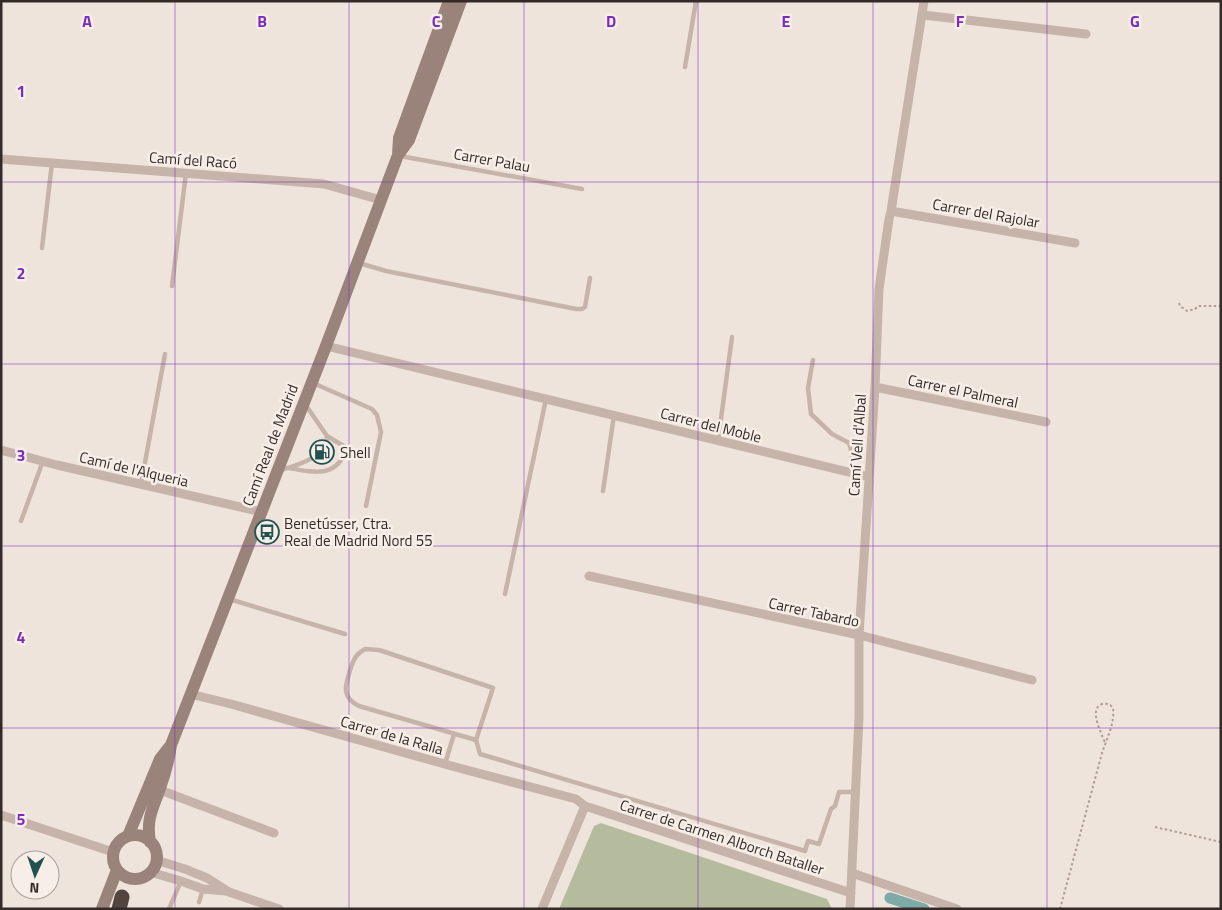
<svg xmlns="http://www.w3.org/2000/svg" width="1222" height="910" viewBox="0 0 1222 910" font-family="'Titillium Web',sans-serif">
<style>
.green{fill:#b5bc9d}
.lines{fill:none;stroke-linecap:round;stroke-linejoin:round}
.canal{stroke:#7da9a7;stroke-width:11}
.path{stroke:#b19d93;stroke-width:2;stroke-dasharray:2.5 2.5;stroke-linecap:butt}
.lane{stroke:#c6b3a9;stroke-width:4.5}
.street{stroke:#c6b3a9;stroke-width:9}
.secondary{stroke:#99837a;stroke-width:12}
.highway{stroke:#544440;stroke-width:15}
.grid{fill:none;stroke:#7b2cbf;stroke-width:1;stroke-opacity:0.55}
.labels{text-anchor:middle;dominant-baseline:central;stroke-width:5;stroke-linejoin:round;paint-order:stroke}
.street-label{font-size:15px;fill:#342a28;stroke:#f7eee7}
.poi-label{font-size:15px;fill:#342a28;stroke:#f7eee7;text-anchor:start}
.grid-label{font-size:16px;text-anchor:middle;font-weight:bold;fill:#7b2cbf;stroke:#f7eee7;stroke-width:5;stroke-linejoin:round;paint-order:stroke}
</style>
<rect width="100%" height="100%" fill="#efe4db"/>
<path class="green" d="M 601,823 L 827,899 L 832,909 L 559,909 L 594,826 Z"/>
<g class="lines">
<path class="canal" d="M 890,898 L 924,909"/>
<path class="path" d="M 1179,303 L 1180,306 L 1187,311 L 1195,309 L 1198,306 L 1221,306
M 1155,827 L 1221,842
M 1060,909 L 1102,753 C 1107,738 1115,723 1113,708 C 1110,704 1107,703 1102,704 C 1088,709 1102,734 1105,743"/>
<path class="lane" d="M 685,67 L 696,1
M 400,156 L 582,189
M 42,248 L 52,163
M 359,263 L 386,271 L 576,309 L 582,309 L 585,307 L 590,278
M 172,286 L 186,173
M 813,360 L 808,388 L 811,414 L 832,434 L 849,443 L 852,453 L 851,473
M 313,383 L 372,409 L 377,415 L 381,432 L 366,506
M 718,441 L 732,337
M 289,468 C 315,473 337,478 347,448 L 327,436
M 281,470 C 298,465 327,457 327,436 L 305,404
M 141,484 L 165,354
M 603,491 L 614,415
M 21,521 L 43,461
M 505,594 L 546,399
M 229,599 L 345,634
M 365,649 L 379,650 L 493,688 L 476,740 L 359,706 C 353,703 347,699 346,691 C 345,685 351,666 354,660 C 356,655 360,652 365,649 Z
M 476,740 L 480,754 L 805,851 L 808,841 L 819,844 L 831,809 L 835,806 L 839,792 L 856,792
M 445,764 L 454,734
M 199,902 L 203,889
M 169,909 L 181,881"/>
<path class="street" d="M 923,15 L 1086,34
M 1,159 L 324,184 L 381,200
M 891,211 L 1075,243
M 326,346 L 869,477
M 875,387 L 1046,422
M 1,450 L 57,465 L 262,512
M 589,576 L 859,635 L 1032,680
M 190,694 L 231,704 L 459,768 L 576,799 L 585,806 L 851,893
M 160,790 L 274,833
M 1,815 L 113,852
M 156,860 L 185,869 L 207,878 L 229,892 L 279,909
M 150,872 L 181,881 L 203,889 L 226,891
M 852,873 L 957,909
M 542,909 L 585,806
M 850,909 L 859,717 L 859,635 L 875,387 L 879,289 L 889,219 L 891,211 L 924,1"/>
<path class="secondary" d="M 398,155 L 399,138 L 449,1
M113 857a22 22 0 1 1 44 0a22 22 0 1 1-44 0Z
M 128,836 L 160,759 L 171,745
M 150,842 C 146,818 153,809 160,788 C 165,774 169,760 171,745 L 326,346 L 398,155 L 409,140 L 461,1
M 102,909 L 117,870"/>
<path class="highway" d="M 119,909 L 122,897"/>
</g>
<path class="grid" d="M 175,1 L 175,909M 349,1 L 349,909M 524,1 L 524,909M 698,1 L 698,909M 873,1 L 873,909M 1047,1 L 1047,909M 1,182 L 1221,182M 1,364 L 1221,364M 1,546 L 1221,546M 1,728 L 1221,728"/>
<defs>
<g id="fuel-ring" transform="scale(1.25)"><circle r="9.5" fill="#f7eee7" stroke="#215150" stroke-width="1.5"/><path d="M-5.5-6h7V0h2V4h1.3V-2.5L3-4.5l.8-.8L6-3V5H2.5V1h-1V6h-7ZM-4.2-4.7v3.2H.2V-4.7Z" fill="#215150"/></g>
<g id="bus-ring" transform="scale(1.25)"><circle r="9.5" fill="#f7eee7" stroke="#215150" stroke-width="1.5"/><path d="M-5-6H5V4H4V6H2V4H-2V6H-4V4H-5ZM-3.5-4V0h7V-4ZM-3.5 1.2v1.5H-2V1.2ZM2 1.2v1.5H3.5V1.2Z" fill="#215150"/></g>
</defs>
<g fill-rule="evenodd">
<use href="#fuel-ring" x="322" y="452"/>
<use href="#bus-ring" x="267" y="532"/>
</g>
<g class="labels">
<g class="street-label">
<text transform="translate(193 160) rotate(4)">Camí del Racó</text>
<text transform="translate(492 160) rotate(10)">Carrer Palau</text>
<text transform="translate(986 213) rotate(10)">Carrer del Rajolar</text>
<text transform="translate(963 391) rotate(12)">Carrer el Palmeral</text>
<text transform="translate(711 425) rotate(14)">Carrer del Moble</text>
<text transform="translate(270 445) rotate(-69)">Camí Real de Madrid</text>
<text transform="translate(857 445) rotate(-86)">Camí Vell d'Albal</text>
<text transform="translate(134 469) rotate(13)">Camí de l'Alqueria</text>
<text transform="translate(814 612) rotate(12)">Carrer Tabardo</text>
<text transform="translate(392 735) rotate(16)">Carrer de la Ralla</text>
<text transform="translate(722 837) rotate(18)">Carrer de Carmen Alborch Bataller</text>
</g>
<g class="poi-label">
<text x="340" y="452">Shell</text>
<text x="284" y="523">Benetússer, Ctra.<tspan x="284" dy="17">Real de Madrid Nord 55</tspan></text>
</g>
</g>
<g class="grid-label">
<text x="87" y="27">A</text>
<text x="262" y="27">B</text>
<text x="436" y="27">C</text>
<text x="611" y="27">D</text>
<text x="786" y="27">E</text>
<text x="960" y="27">F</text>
<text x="1135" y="27">G</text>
<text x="21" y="97">1</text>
<text x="21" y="279">2</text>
<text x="21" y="461">3</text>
<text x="21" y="643">4</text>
<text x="21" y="825">5</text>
</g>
<rect width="1222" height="910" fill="none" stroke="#342a28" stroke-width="5"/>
<g transform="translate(35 875) rotate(183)"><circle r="24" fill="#f7eee7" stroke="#a9a09b"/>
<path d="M0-4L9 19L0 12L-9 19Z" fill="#215150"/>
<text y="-8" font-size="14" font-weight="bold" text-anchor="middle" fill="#342a28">N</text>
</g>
</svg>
